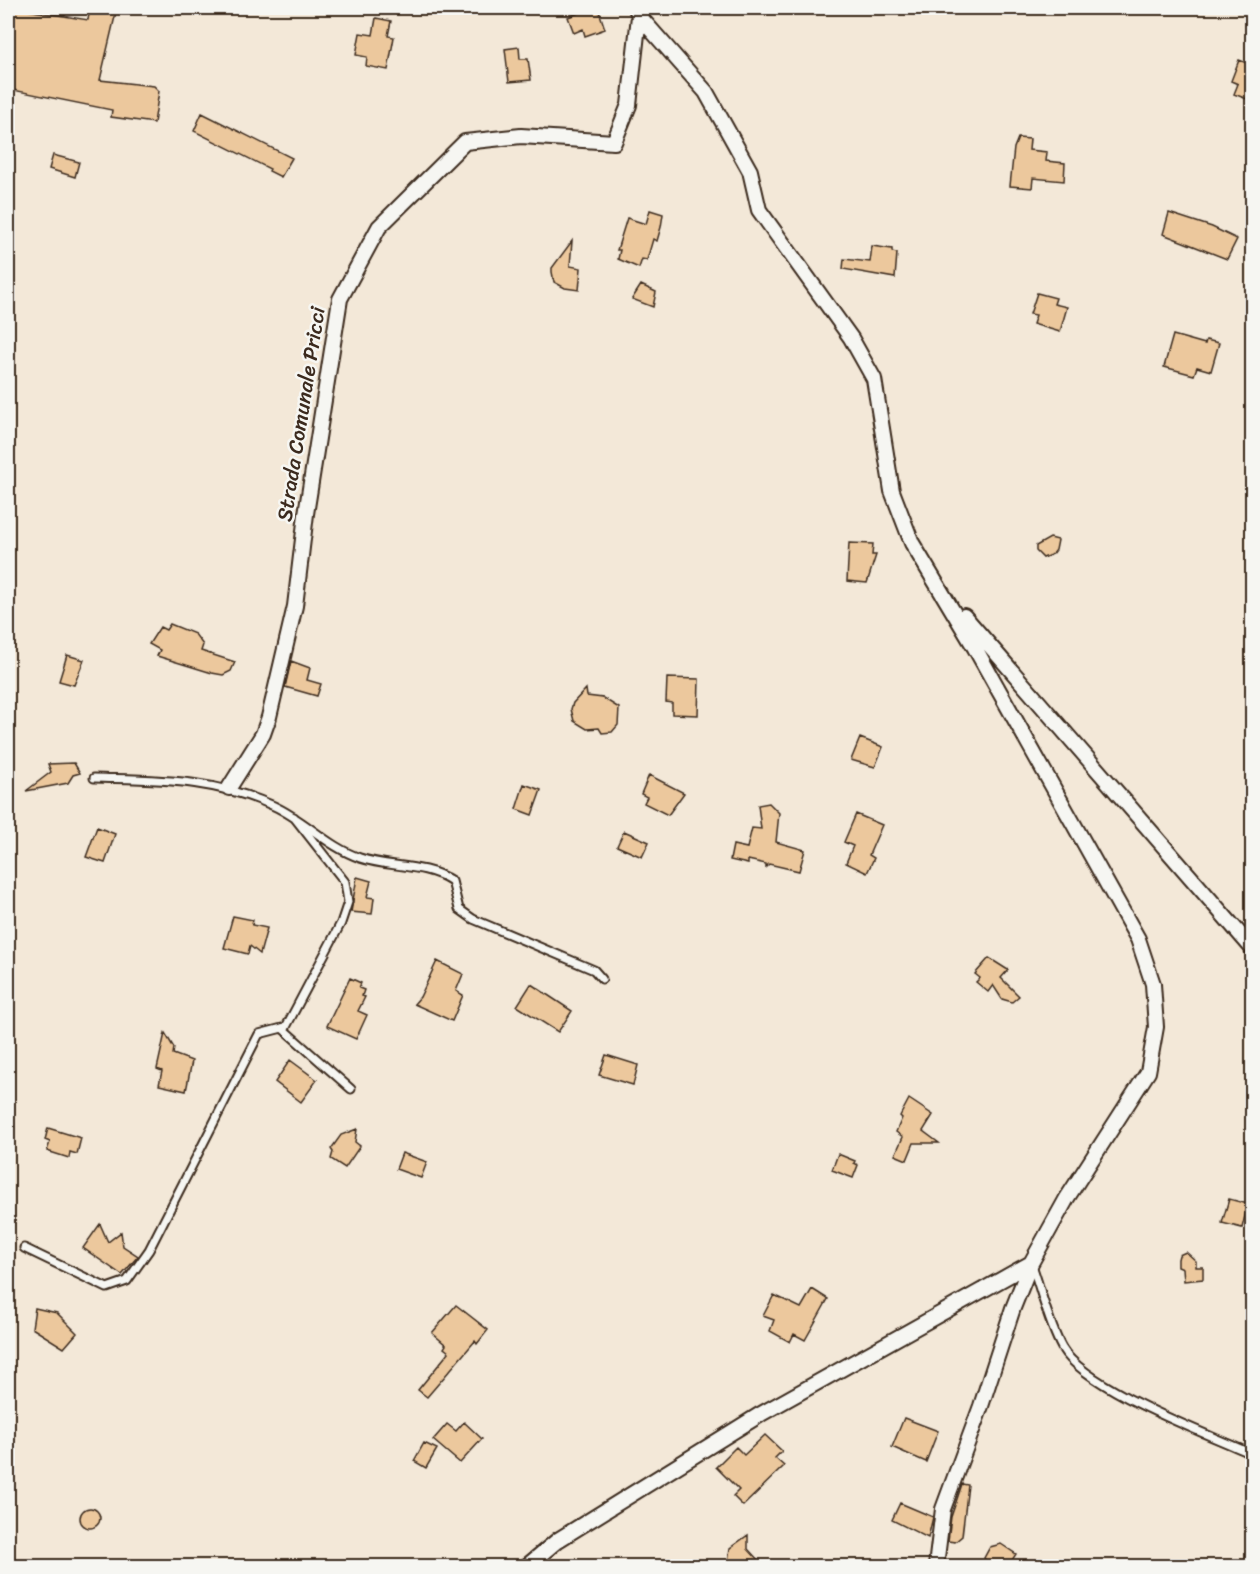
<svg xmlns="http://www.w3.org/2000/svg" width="1260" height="1574" viewBox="0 0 1260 1574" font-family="Sriracha,sans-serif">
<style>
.building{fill:#ecc89d;stroke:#3b2a1e;stroke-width:1.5}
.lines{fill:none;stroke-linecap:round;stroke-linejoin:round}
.lane-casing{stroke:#3b2a1e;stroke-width:11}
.street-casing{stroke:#3b2a1e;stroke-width:18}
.lane{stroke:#f6f6f2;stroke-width:7}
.street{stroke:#f6f6f2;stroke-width:14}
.labels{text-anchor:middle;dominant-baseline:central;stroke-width:5;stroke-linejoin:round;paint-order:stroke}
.street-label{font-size:21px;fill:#3b2a1e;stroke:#f6f6f2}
</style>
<rect width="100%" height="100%" fill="#f3e8d8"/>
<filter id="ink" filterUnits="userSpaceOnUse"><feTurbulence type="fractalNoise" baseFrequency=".0167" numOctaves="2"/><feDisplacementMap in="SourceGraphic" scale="12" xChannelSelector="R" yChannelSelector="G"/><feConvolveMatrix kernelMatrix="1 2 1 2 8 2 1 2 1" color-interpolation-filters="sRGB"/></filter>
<g filter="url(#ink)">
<path class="building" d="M 14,8 L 88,20 L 90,8 L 117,8 L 100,80 L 154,86 L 159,91 L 154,123 L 111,117 L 112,110 L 8,89 L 8,24 L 10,24 Z
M 592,8 L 598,8 L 605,29 L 585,36 L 583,29 L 574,33 L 568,17 Z
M 376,18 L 391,21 L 388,36 L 394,37 L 388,70 L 366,66 L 367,57 L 356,55 L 360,33 L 373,35 Z
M 519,47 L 520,59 L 528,59 L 531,80 L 509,82 L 505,49 Z
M 1239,60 L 1252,65 L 1252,101 L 1234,94 L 1238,84 L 1231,81 Z
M 202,113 L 292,158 L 281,177 L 269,171 L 270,169 L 194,131 Z
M 1018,138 L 1030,139 L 1029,150 L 1047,152 L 1046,161 L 1065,163 L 1064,181 L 1033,178 L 1032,188 L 1010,186 L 1014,148 Z
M 53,155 L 79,162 L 75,177 L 49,169 Z
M 650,210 L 663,214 L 661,227 L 657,241 L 653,239 L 647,260 L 642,259 L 639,268 L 618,259 L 620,250 L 617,250 L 627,218 L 646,224 Z
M 1169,213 L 1212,227 L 1237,239 L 1227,259 L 1163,234 Z
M 572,241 L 570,266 L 581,268 L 579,290 L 565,288 L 554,282 L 552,272 L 552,268 Z
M 872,246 L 892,249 L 892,252 L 897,253 L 895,278 L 843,269 L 844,259 L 870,262 Z
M 641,285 L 656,292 L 653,307 L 632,299 Z
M 1037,293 L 1056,298 L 1054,304 L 1067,307 L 1060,332 L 1033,324 L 1036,315 L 1030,314 Z
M 1173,335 L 1205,344 L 1206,340 L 1219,343 L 1211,371 L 1197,367 L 1194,375 L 1164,367 Z
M 1050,538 L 1058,540 L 1056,550 L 1053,554 L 1043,558 L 1036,551 L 1036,546 Z
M 849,543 L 873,544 L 872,555 L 876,555 L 867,583 L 847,581 Z
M 170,624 L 195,634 L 203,645 L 201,651 L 235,662 L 231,671 L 223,675 L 212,673 L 157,656 L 160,650 L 149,644 L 160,627 L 166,630 Z
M 67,655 L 84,660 L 74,685 L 59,681 Z
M 291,661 L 310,668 L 307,680 L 321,684 L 317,696 L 285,687 Z
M 667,678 L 699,679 L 698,715 L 672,714 L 672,703 L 666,702 Z
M 586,689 L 587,696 L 603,698 L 619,708 L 618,725 L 612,732 L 602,733 L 599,728 L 587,729 L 574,721 L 571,709 L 573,703 Z
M 860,738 L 883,747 L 875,767 L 851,760 Z
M 74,763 L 80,773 L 73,775 L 68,783 L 26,791 L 51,772 L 48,764 Z
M 649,775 L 684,793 L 668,815 L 644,803 L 647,797 L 641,794 Z
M 524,784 L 541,790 L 532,815 L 516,809 Z
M 769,803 L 779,813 L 776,842 L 805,850 L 799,871 L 769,864 L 766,867 L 766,864 L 748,860 L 748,864 L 730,860 L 733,845 L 747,848 L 752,828 L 761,829 L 758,805 Z
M 856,814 L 882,825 L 869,855 L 874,858 L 867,873 L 846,863 L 853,846 L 844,842 Z
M 97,827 L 115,834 L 105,863 L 86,857 Z
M 624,831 L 649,842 L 642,857 L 617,846 Z
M 357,877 L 371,881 L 367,897 L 374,898 L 372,914 L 351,912 Z
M 233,916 L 253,920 L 252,925 L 267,928 L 260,954 L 250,946 L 248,954 L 224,948 Z
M 989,958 L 1008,970 L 1001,978 L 1019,996 L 1012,1002 L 1002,999 L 993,985 L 988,992 L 976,982 L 980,978 L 975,974 Z
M 437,961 L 463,974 L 456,991 L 463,995 L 452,1021 L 414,1004 L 420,997 Z
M 350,978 L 361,983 L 359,988 L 364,990 L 362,996 L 365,997 L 358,1011 L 367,1015 L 356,1039 L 327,1026 Z
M 531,984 L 572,1011 L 558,1032 L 517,1006 Z
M 165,1033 L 174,1048 L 173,1054 L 192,1061 L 186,1091 L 159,1085 L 162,1071 L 157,1069 Z
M 606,1055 L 638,1065 L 633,1085 L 599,1075 Z
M 290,1060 L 317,1080 L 301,1102 L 275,1082 Z
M 909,1099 L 933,1115 L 923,1131 L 939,1143 L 914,1143 L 907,1160 L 895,1155 L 903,1137 L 896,1132 L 902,1118 L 900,1116 Z
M 48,1128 L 81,1138 L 77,1154 L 70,1152 L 69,1158 L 47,1151 L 50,1142 L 45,1140 Z
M 357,1129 L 355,1142 L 360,1146 L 345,1168 L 331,1159 L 333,1152 L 331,1149 L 341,1135 Z
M 402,1153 L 427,1162 L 421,1178 L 396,1169 Z
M 838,1154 L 855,1161 L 854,1163 L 858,1165 L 853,1178 L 832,1170 Z
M 1229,1199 L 1248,1204 L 1242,1228 L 1222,1223 Z
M 100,1224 L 108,1242 L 121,1232 L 123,1246 L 138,1256 L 122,1275 L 83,1248 Z
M 1186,1252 L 1196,1261 L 1196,1267 L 1203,1267 L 1203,1279 L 1184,1281 L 1183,1268 L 1178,1266 L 1178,1259 L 1179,1255 Z
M 812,1289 L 828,1299 L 805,1340 L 794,1334 L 790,1342 L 770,1331 L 774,1320 L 763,1316 L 774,1295 L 801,1308 Z
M 456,1305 L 488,1330 L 477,1344 L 475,1341 L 427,1397 L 418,1390 L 449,1352 L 444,1348 L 446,1345 L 432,1333 Z
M 35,1308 L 57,1313 L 77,1333 L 64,1348 L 32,1328 Z
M 904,1418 L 938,1431 L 926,1462 L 892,1447 Z
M 464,1422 L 482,1439 L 460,1463 L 433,1440 L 447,1424 L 456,1431 Z
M 765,1435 L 782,1451 L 775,1458 L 784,1466 L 743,1506 L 733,1496 L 739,1490 L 716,1467 L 736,1447 L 744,1455 Z
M 424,1443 L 437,1449 L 426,1468 L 414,1461 Z
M 962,1484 L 968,1485 L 962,1536 L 955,1542 L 948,1541 L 951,1517 Z
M 900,1503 L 933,1517 L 928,1538 L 892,1520 Z
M80 1518a10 10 0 1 1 20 0a10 10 0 1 1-20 0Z
M 748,1535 L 748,1549 L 760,1562 L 728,1562 L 730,1548 Z
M 1001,1544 L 1016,1554 L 1009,1565 L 1004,1562 L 989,1566 L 984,1558 L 990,1547 Z"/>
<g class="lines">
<g class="lane-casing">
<path id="lane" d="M 94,778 C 159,780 212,778 274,806 C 306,821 328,847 360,858 C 390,868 424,863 452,881 L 459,909 L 473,919 L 594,970 L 602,979
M 282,1028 L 351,1089
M 24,1248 L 107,1288 L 127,1281 L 149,1250 L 259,1034 L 286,1027 L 341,923 L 348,902 L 345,882 L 294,817
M 1032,1265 C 1041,1290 1049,1325 1062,1348 C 1086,1389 1206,1433 1252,1454"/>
</g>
<g class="street-casing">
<path id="street" d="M 636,8 L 639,16 L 706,92 L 750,171 L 759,210 L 851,338 L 874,379 L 892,491 L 912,543 L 975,648 L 1138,939 L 1153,984 L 1156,1027 L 1148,1072 L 1067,1198 L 1031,1263 L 1013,1308 L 981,1406 L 943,1509 L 936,1566
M 964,616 L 1252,948
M 229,788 L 263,734 L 269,717 L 295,606 L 306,514 L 340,299 L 379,227 L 465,142 L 521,136 L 614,142 L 629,105 L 639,16
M 527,1566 L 558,1540 L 761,1414 L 1031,1263"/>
</g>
<use href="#lane" class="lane"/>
<use href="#street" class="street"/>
</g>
</g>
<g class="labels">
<g class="street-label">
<text transform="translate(301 414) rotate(-81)">Strada Comunale Pricci</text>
</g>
</g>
<rect width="1260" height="1574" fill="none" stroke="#f6f6f2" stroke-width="30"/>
<rect x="15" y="15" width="1230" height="1544" fill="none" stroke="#3b2a1e" stroke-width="2" filter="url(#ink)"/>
</svg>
